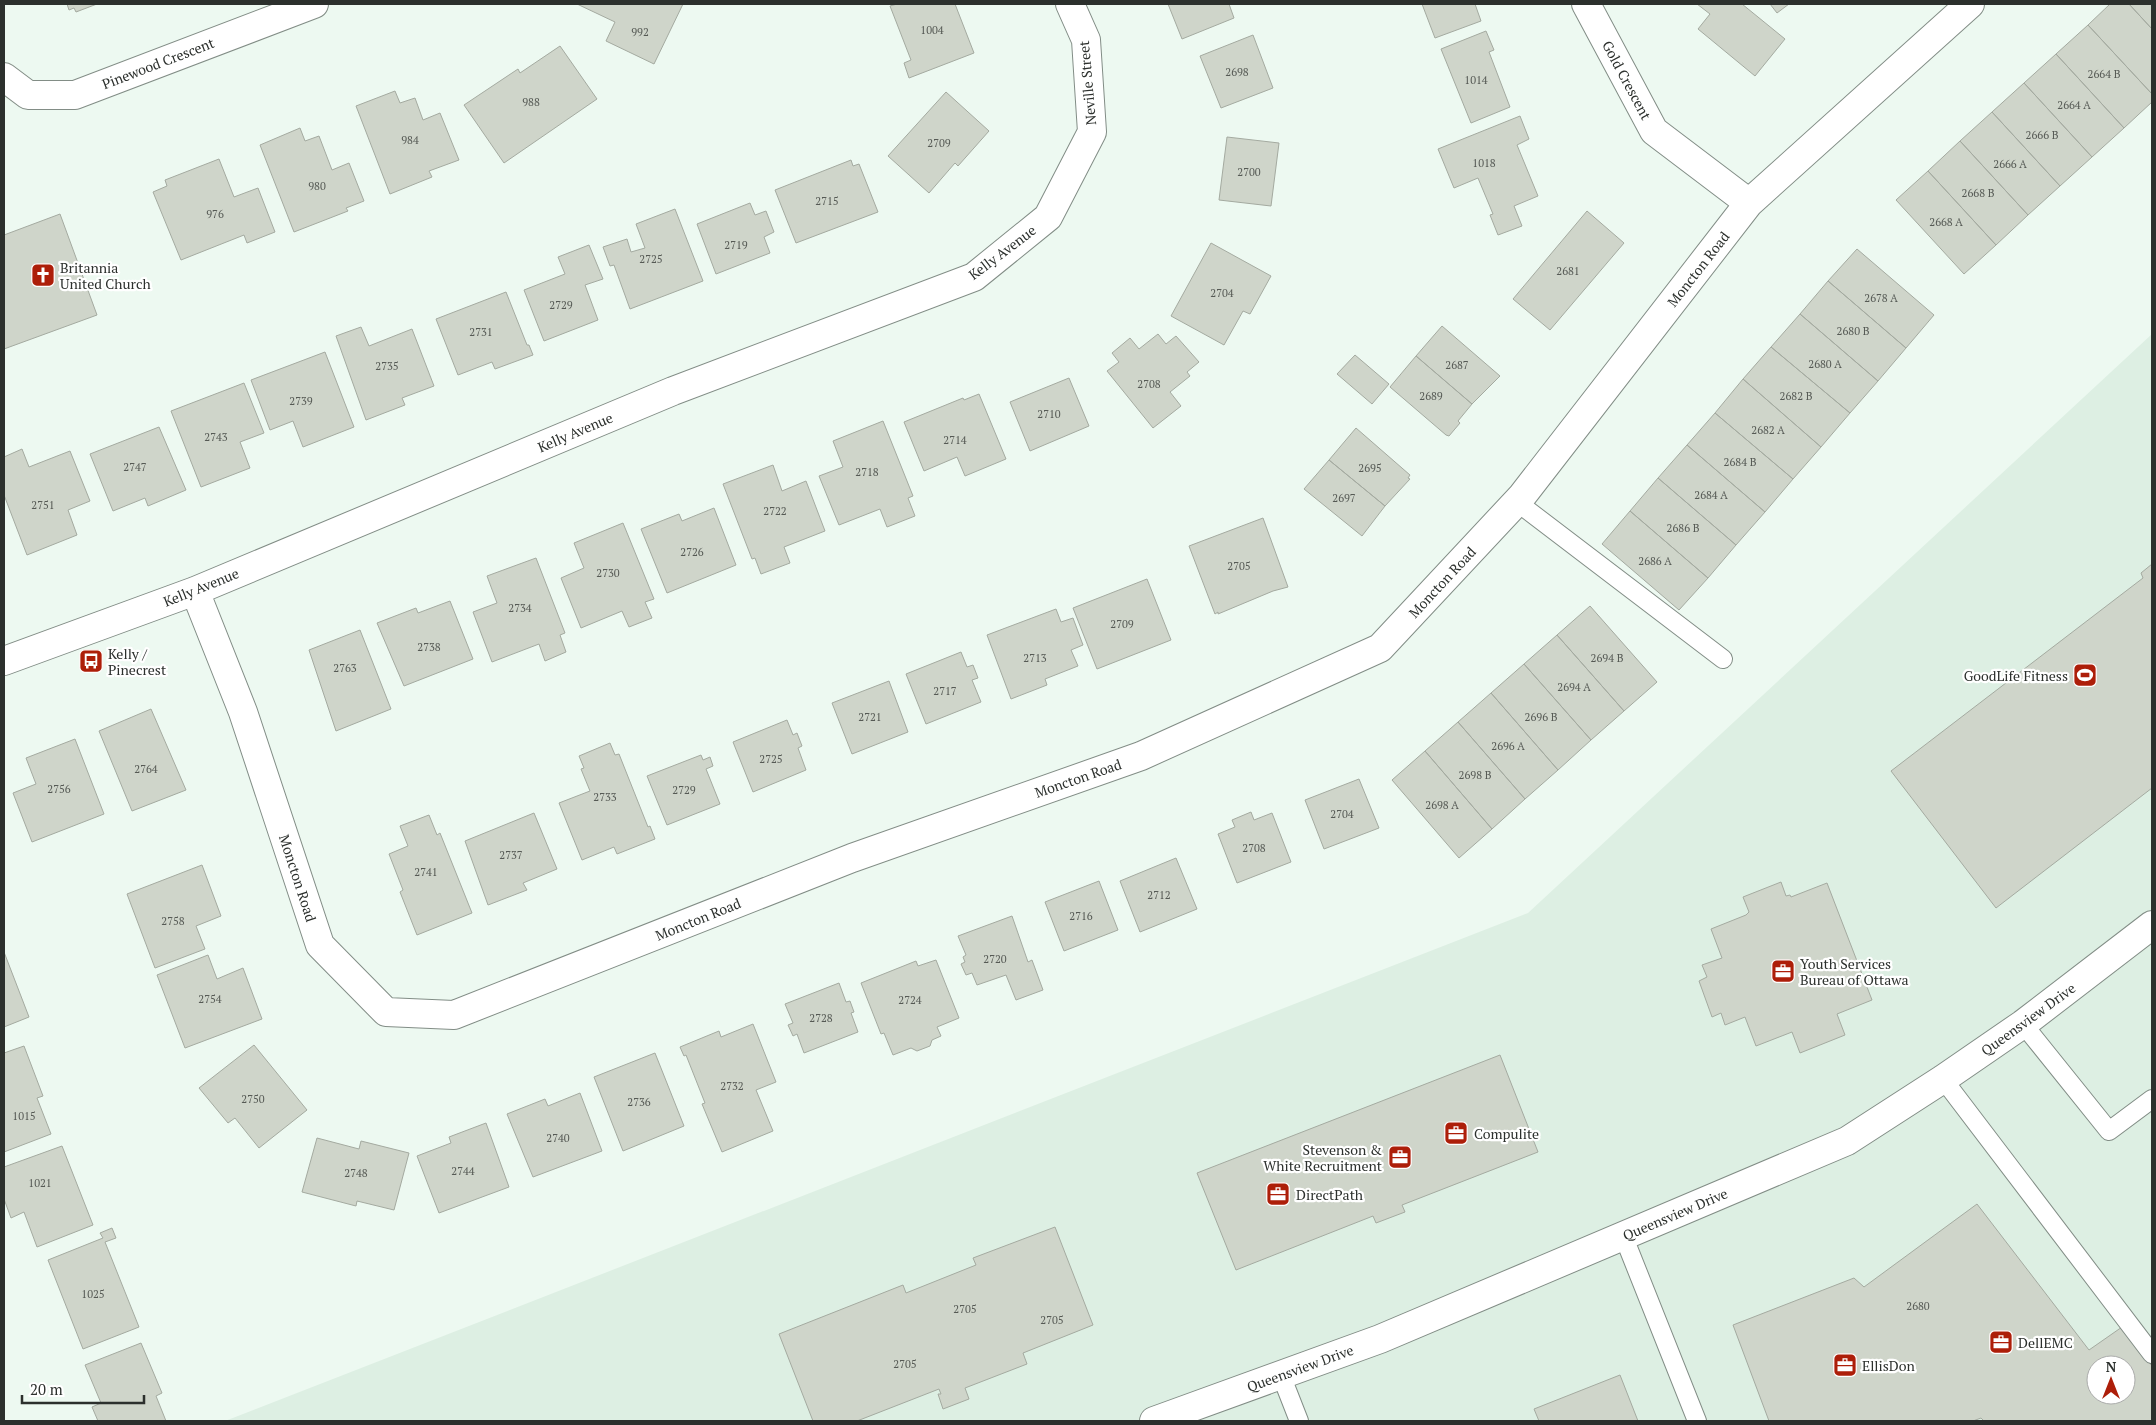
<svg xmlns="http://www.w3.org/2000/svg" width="2156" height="1425" viewBox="0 0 2156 1425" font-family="'PT Serif',serif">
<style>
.built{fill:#ddefe3;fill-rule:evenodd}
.building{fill:#cfd5ca;stroke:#a4aaa0;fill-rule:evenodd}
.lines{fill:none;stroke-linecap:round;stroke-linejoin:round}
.service-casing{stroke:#828d86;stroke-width:20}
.minor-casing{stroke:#828d86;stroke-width:30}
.service{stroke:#fff;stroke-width:18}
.minor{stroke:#fff;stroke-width:28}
.labels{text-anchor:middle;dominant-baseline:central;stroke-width:4.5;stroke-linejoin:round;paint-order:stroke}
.number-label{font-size:11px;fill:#555954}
.street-label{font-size:14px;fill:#2c302d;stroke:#fff}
.poi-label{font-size:14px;fill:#2c302d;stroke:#fff;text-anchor:start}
</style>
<rect width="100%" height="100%" fill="#edf9f1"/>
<path class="built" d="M 2152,334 L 2152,1421 L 225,1421 L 1528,913 ZM 2096,1365 L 2126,1365 L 2126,1395 L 2096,1395 Z"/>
<path class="building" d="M 67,4 L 97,4 L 76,12 L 74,8 L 69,10 Z
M 577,4 L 683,4 L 654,64 L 606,41 L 615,22 Z
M 897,4 L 955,4 L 974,53 L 909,78 L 904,63 L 911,60 L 890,6 Z
M 1168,4 L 1229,4 L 1234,18 L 1182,39 Z
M 1422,4 L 1475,4 L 1481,21 L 1435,38 Z
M 1697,4 L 1742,4 L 1785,39 L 1755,76 L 1698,29 L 1710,14 Z
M 1770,4 L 1789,4 L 1777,13 Z
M 2110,4 L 2129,4 L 2152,29 L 2152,94 L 2088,25 Z
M 2129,4 L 2152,4 L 2152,29 Z
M 2088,25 L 2152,94 L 2152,102 L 2124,128 L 2056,54 Z
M 1486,31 L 1494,50 L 1489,52 L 1510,107 L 1471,123 L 1441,49 Z
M 1253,35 L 1273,88 L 1221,108 L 1200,56 Z
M 560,46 L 597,99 L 504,163 L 464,105 L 518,69 L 520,73 Z
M 2056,54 L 2124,128 L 2092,157 L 2024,83 Z
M 2024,83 L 2092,157 L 2060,186 L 1992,112 Z
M 395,91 L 400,103 L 415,98 L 423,120 L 440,113 L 459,160 L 429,171 L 432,177 L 390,194 L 356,106 Z
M 946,92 L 989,131 L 958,166 L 955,163 L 929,193 L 888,156 Z
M 1992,112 L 2060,186 L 2028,215 L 1960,141 Z
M 1520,116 L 1529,139 L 1517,145 L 1538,196 L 1514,206 L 1522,226 L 1498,235 L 1490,215 L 1493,214 L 1478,178 L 1454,188 L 1438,149 Z
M 300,128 L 305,141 L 319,136 L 332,170 L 349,163 L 364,201 L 346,208 L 348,211 L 294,232 L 260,145 Z
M 1227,137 L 1279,143 L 1271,206 L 1219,200 Z
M 1960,141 L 2028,215 L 1996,245 L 1928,171 Z
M 219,159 L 234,197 L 258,188 L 275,232 L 247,243 L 244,235 L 181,260 L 153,192 L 167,186 L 165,180 Z
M 851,160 L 853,166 L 859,164 L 878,212 L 796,243 L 775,190 Z
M 1928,171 L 1996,245 L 1964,274 L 1896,200 Z
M 750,203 L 755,215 L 766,211 L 774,232 L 764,237 L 770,253 L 716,274 L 697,224 Z
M 675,209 L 703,281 L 630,309 L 614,265 L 610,266 L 603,247 L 627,239 L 631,252 L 645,248 L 636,224 Z
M 1587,211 L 1624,243 L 1550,330 L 1513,299 Z
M 60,214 L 97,315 L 4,349 L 4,235 Z
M 1211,243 L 1271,276 L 1250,314 L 1243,311 L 1224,345 L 1171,316 Z
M 589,245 L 603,279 L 585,285 L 598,320 L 544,341 L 524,290 L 565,274 L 558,257 Z
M 1857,249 L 1934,315 L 1906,348 L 1828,281 Z
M 1828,281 L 1906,348 L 1878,381 L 1800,314 Z
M 506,292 L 527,345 L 529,345 L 533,355 L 495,369 L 492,362 L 458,375 L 436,319 Z
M 1800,314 L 1878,381 L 1850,413 L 1771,347 Z
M 1442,326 L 1500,376 L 1472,404 L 1416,356 Z
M 361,327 L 369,346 L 412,329 L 434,386 L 402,398 L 405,405 L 366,420 L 336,336 Z
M 1158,334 L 1166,344 L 1176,336 L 1199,362 L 1187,372 L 1190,376 L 1170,392 L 1181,406 L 1153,428 L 1107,371 L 1119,362 L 1112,353 L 1130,338 L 1139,349 Z
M 1771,347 L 1850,413 L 1821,447 L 1743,379 Z
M 325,352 L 354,427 L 303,447 L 293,421 L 270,430 L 251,380 Z
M 1355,355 L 1389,384 L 1372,404 L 1337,374 Z
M 1416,356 L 1472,404 L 1458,421 L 1460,423 L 1449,436 L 1446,435 L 1390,387 Z
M 1069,378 L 1089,426 L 1030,451 L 1010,402 Z
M 1743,379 L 1821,447 L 1793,479 L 1715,413 Z
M 244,383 L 264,433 L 240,442 L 250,468 L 201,487 L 171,411 Z
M 979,394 L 1006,459 L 965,476 L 957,457 L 924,471 L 904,422 L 963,398 L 964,400 Z
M 1715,413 L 1793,479 L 1765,512 L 1687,445 Z
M 883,421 L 913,496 L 908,498 L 915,516 L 887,527 L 880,509 L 839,525 L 819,476 L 843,467 L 833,441 Z
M 159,427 L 186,490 L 148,506 L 145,498 L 113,511 L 90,454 Z
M 1356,428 L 1410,475 L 1408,478 L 1410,479 L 1385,506 L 1329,460 Z
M 1687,445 L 1765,512 L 1736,545 L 1658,478 Z
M 22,449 L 29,467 L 70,451 L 90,501 L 68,510 L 77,535 L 27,555 L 4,495 L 4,457 Z
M 1329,460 L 1385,506 L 1362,536 L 1304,489 Z
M 773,465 L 782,491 L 806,481 L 825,531 L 784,547 L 790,563 L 761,574 L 755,558 L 752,559 L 723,484 Z
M 1658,478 L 1736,545 L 1708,578 L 1630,511 Z
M 714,508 L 736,565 L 667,593 L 641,529 L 679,514 L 682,521 Z
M 1630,511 L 1708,578 L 1679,610 L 1602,544 Z
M 1263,518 L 1288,587 L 1273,591 L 1218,614 L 1218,612 L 1215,614 L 1189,546 Z
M 623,523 L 654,599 L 645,602 L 652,618 L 629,627 L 622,611 L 581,628 L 561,578 L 584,568 L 574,543 Z
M 536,558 L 565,633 L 560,635 L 566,652 L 545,661 L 539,644 L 492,662 L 473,612 L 497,603 L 487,576 Z
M 2152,564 L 2152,788 L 1996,908 L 1891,771 L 2143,578 L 2141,573 Z
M 1147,579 L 1171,640 L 1097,669 L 1073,608 Z
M 450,601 L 473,659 L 404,686 L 377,623 L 416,608 L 418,613 Z
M 1590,606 L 1657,682 L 1624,711 L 1557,635 Z
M 1056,609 L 1061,622 L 1073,618 L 1083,645 L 1071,650 L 1078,666 L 1045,679 L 1047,685 L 1011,699 L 987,635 Z
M 360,630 L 391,709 L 336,731 L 309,650 Z
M 1557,635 L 1624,711 L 1591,740 L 1524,664 Z
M 961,652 L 967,667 L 973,665 L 978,678 L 972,680 L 981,702 L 926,724 L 906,674 Z
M 1524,664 L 1591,740 L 1558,770 L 1491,693 Z
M 889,681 L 908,732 L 852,754 L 832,703 Z
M 1491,693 L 1558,770 L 1525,799 L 1458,722 Z
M 151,709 L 186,790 L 132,811 L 99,731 Z
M 787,720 L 793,735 L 797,733 L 802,746 L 798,748 L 806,770 L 753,792 L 733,742 Z
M 1458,722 L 1525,799 L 1492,829 L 1425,751 Z
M 75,739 L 104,814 L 32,842 L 13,793 L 36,784 L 26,758 Z
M 610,743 L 615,755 L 619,754 L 648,827 L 650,826 L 655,839 L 617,854 L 614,847 L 582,860 L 559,803 L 590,791 L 581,769 L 584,768 L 579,756 Z
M 1425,751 L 1492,829 L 1459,858 L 1392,780 Z
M 701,755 L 703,760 L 710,757 L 713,766 L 706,769 L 720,804 L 667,825 L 647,776 Z
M 1359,779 L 1379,828 L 1324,849 L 1305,800 Z
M 1251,812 L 1254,820 L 1272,813 L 1291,862 L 1237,883 L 1218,834 L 1235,827 L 1232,820 Z
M 534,813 L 557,869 L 523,883 L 527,890 L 488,905 L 465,841 Z
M 429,815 L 437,835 L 440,833 L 472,913 L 417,935 L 400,892 L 403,890 L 389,854 L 408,846 L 400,826 Z
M 1176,858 L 1197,909 L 1140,932 L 1120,881 Z
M 202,865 L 221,916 L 196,926 L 205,949 L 155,968 L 127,894 Z
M 1099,881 L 1118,930 L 1064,951 L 1045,902 Z
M 1781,882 L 1786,896 L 1790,895 L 1791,897 L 1827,883 L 1872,1000 L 1837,1014 L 1845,1035 L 1800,1053 L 1792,1032 L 1756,1046 L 1745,1017 L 1725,1025 L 1721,1013 L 1712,1017 L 1699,981 L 1707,977 L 1702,965 L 1722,958 L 1711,929 L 1746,915 L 1749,912 L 1743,897 Z
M 1012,916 L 1028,962 L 1032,960 L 1043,990 L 1016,1000 L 1006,975 L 977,985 L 972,973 L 966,975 L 961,964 L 965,962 L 963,957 L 966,955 L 958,936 Z
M 4,952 L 29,1017 L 4,1027 Z
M 208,955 L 217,979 L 243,968 L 262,1019 L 185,1048 L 157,975 Z
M 936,960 L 959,1018 L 937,1027 L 941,1036 L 932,1040 L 930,1046 L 917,1051 L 911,1048 L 893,1055 L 884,1033 L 881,1034 L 861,983 L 916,961 L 918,966 Z
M 839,983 L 846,1002 L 850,1001 L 854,1012 L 851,1013 L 858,1032 L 804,1053 L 797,1034 L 793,1036 L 788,1025 L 793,1023 L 785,1004 Z
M 753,1024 L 776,1082 L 756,1090 L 773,1131 L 722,1152 L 702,1104 L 705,1103 L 686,1055 L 684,1056 L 680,1047 L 719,1031 L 721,1037 Z
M 254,1045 L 307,1110 L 259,1148 L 235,1118 L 228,1123 L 199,1088 Z
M 24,1046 L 43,1096 L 37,1098 L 51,1134 L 4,1152 L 4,1053 Z
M 655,1053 L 684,1126 L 623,1151 L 594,1077 Z
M 1500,1055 L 1538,1152 L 1402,1205 L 1405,1212 L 1376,1223 L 1373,1216 L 1236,1270 L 1197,1173 Z
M 580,1093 L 602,1151 L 533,1177 L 507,1114 L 545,1099 L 548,1106 Z
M 486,1123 L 509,1187 L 439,1213 L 417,1156 L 451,1143 L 449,1137 Z
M 317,1138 L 359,1149 L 361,1141 L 409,1153 L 394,1210 L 357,1201 L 356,1206 L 302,1192 Z
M 62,1146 L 93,1225 L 37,1247 L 24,1212 L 11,1218 L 4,1199 L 4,1167 Z
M 1977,1204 L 2089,1350 L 2122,1327 L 2152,1366 L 2152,1421 L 1984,1421 L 1981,1418 L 1973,1421 L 1769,1421 L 1733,1325 L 1854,1278 L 1864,1287 ZM 2096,1365 L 2126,1365 L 2126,1395 L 2096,1395 Z
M 1055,1227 L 1093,1325 L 1023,1353 L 1027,1364 L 965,1388 L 969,1399 L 943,1409 L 938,1394 L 941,1394 L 939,1389 L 857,1421 L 813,1421 L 779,1334 L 903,1285 L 906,1293 L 976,1265 L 973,1258 Z
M 112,1228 L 116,1238 L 105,1242 L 139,1327 L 83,1349 L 48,1260 L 103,1238 L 100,1233 Z
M 141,1343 L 162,1393 L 156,1396 L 166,1421 L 98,1421 L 92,1407 L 101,1403 L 85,1365 Z
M 1620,1375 L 1638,1421 L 1539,1421 L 1534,1409 Z"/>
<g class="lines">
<g class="service-casing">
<path id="service" d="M 1517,502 L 1723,659
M 2023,1024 L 2109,1131 L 2152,1099
M 1943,1079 L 2152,1354
M 1623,1235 L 1697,1421
M 1281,1375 L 1299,1421"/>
</g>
<g class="minor-casing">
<path id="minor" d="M 1586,4 L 1654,131 L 1749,203
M 4,77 L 28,95 L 75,95 L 314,4
M 195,591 L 243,712 L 320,945 L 386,1012 L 454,1015 L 852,858 L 1141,756 L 1380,648 L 1522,496 L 1749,203 L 1970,4
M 4,661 L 195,591 L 673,391 L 974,277 L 1048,217 L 1092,132 L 1086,40 L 1070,4
M 1154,1421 L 1380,1339 L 1847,1141 L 1943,1079 L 2023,1024 L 2152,925"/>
</g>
<use href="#service" class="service"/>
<use href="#minor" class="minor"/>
</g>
<defs>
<g id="church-square" transform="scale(1.25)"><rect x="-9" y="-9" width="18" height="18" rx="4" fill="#ad1e09" stroke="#fff"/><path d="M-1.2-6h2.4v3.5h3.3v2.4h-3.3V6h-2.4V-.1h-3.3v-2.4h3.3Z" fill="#fff"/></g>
<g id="bus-square" transform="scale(1.25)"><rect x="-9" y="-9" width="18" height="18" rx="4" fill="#ad1e09" stroke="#fff"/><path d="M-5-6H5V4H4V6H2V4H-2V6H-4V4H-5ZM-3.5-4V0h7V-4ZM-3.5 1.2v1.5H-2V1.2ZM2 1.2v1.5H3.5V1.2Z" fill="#fff"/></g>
<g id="stadium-square" transform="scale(1.25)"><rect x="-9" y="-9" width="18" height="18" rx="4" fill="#ad1e09" stroke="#fff"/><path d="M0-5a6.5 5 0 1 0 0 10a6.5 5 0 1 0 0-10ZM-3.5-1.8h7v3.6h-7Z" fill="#fff"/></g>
<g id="office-square" transform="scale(1.25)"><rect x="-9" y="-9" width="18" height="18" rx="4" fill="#ad1e09" stroke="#fff"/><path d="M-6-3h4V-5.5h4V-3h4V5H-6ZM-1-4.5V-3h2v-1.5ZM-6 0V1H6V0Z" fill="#fff"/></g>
</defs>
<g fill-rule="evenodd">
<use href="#church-square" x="43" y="275"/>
<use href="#bus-square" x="91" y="661"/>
<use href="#stadium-square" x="2085" y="675"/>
<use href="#office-square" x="1783" y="971"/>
<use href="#office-square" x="1456" y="1133"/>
<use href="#office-square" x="1400" y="1157"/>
<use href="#office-square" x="1278" y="1194"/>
<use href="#office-square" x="2001" y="1342"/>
<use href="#office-square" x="1845" y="1365"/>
</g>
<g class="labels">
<g class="number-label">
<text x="932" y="30">1004</text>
<text x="640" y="32">992</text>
<text x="1237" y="72">2698</text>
<text x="2104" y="74">2664 B</text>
<text x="1476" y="80">1014</text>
<text x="531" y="102">988</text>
<text x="2074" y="105">2664 A</text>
<text x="2042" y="135">2666 B</text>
<text x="410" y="140">984</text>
<text x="939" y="143">2709</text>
<text x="1484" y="163">1018</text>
<text x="2010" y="164">2666 A</text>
<text x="1249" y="172">2700</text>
<text x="317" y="186">980</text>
<text x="1978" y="193">2668 B</text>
<text x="827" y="201">2715</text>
<text x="215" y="214">976</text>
<text x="1946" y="222">2668 A</text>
<text x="736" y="245">2719</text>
<text x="651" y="259">2725</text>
<text x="1568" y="271">2681</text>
<text x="1222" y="293">2704</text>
<text x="1881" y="298">2678 A</text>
<text x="561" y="305">2729</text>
<text x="1853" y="331">2680 B</text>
<text x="481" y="332">2731</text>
<text x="1825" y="364">2680 A</text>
<text x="1457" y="365">2687</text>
<text x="387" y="366">2735</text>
<text x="1149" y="384">2708</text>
<text x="1431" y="396">2689</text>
<text x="1796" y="396">2682 B</text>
<text x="301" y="401">2739</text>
<text x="1049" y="414">2710</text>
<text x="1768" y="430">2682 A</text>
<text x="216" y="437">2743</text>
<text x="955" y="440">2714</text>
<text x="1740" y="462">2684 B</text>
<text x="135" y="467">2747</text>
<text x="1370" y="468">2695</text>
<text x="867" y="472">2718</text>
<text x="1711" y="495">2684 A</text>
<text x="1344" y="498">2697</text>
<text x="43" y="505">2751</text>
<text x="775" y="511">2722</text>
<text x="1683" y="528">2686 B</text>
<text x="692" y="552">2726</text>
<text x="1655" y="561">2686 A</text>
<text x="1239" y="566">2705</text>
<text x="608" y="573">2730</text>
<text x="520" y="608">2734</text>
<text x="1122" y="624">2709</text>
<text x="429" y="647">2738</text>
<text x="1035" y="658">2713</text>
<text x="1607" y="658">2694 B</text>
<text x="345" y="668">2763</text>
<text x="1574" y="687">2694 A</text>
<text x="945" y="691">2717</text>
<text x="870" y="717">2721</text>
<text x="1541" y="717">2696 B</text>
<text x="1508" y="746">2696 A</text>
<text x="771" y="759">2725</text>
<text x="146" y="769">2764</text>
<text x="1475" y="775">2698 B</text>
<text x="59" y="789">2756</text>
<text x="684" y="790">2729</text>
<text x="605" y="797">2733</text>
<text x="1442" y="805">2698 A</text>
<text x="1342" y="814">2704</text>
<text x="1254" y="848">2708</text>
<text x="511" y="855">2737</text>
<text x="426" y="872">2741</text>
<text x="1159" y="895">2712</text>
<text x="1081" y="916">2716</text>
<text x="173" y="921">2758</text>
<text x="995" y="959">2720</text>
<text x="210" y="999">2754</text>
<text x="910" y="1000">2724</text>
<text x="821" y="1018">2728</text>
<text x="732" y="1086">2732</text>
<text x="253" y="1099">2750</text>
<text x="639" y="1102">2736</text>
<text x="24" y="1116">1015</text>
<text x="558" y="1138">2740</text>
<text x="463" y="1171">2744</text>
<text x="356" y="1173">2748</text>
<text x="40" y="1183">1021</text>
<text x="93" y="1294">1025</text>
<text x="1918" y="1306">2680</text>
<text x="965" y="1309">2705</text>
<text x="1052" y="1320">2705</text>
<text x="905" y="1364">2705</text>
</g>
<g class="street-label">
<text transform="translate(158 63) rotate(-21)">Pinewood Crescent</text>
<text transform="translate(1627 80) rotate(62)">Gold Crescent</text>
<text transform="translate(1087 83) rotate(-95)">Neville Street</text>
<text transform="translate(1002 252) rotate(-37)">Kelly Avenue</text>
<text transform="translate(1698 269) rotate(-52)">Moncton Road</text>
<text transform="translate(575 432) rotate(-23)">Kelly Avenue</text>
<text transform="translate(1442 582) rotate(-47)">Moncton Road</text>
<text transform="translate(201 587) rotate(-22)">Kelly Avenue</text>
<text transform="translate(1078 778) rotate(-19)">Moncton Road</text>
<text transform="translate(298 878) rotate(72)">Moncton Road</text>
<text transform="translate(698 919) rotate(-22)">Moncton Road</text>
<text transform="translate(2028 1019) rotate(-36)">Queensview Drive</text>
<text transform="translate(1675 1214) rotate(-23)">Queensview Drive</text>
<text transform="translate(1300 1368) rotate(-20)">Queensview Drive</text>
</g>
<g class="poi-label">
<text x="60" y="267">Britannia<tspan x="60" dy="16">United Church</tspan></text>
<text x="108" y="653">Kelly /<tspan x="108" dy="16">Pinecrest</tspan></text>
<text x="2068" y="675" text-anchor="end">GoodLife Fitness</text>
<text x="1800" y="963">Youth Services<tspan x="1800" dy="16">Bureau of Ottawa</tspan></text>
<text x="1474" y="1133">Compulite</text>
<text x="1382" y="1149" text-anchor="end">Stevenson &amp;<tspan x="1382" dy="16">White Recruitment</tspan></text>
<text x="1296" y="1194">DirectPath</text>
<text x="2018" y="1342">DellEMC</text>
<text x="1862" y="1365">EllisDon</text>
</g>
</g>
<rect width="2156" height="1425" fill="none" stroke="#2c302d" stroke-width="10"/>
<g transform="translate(2111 1380)"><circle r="24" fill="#ffffff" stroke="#abacab"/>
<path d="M0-4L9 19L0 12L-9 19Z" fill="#ad1e09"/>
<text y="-8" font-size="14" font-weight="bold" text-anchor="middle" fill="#2c302d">N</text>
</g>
<path d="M22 1395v8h122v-8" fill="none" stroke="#2c302d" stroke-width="2.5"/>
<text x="30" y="1395" font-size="15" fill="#2c302d" stroke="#ffffff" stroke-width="4" paint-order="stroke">20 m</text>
</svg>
